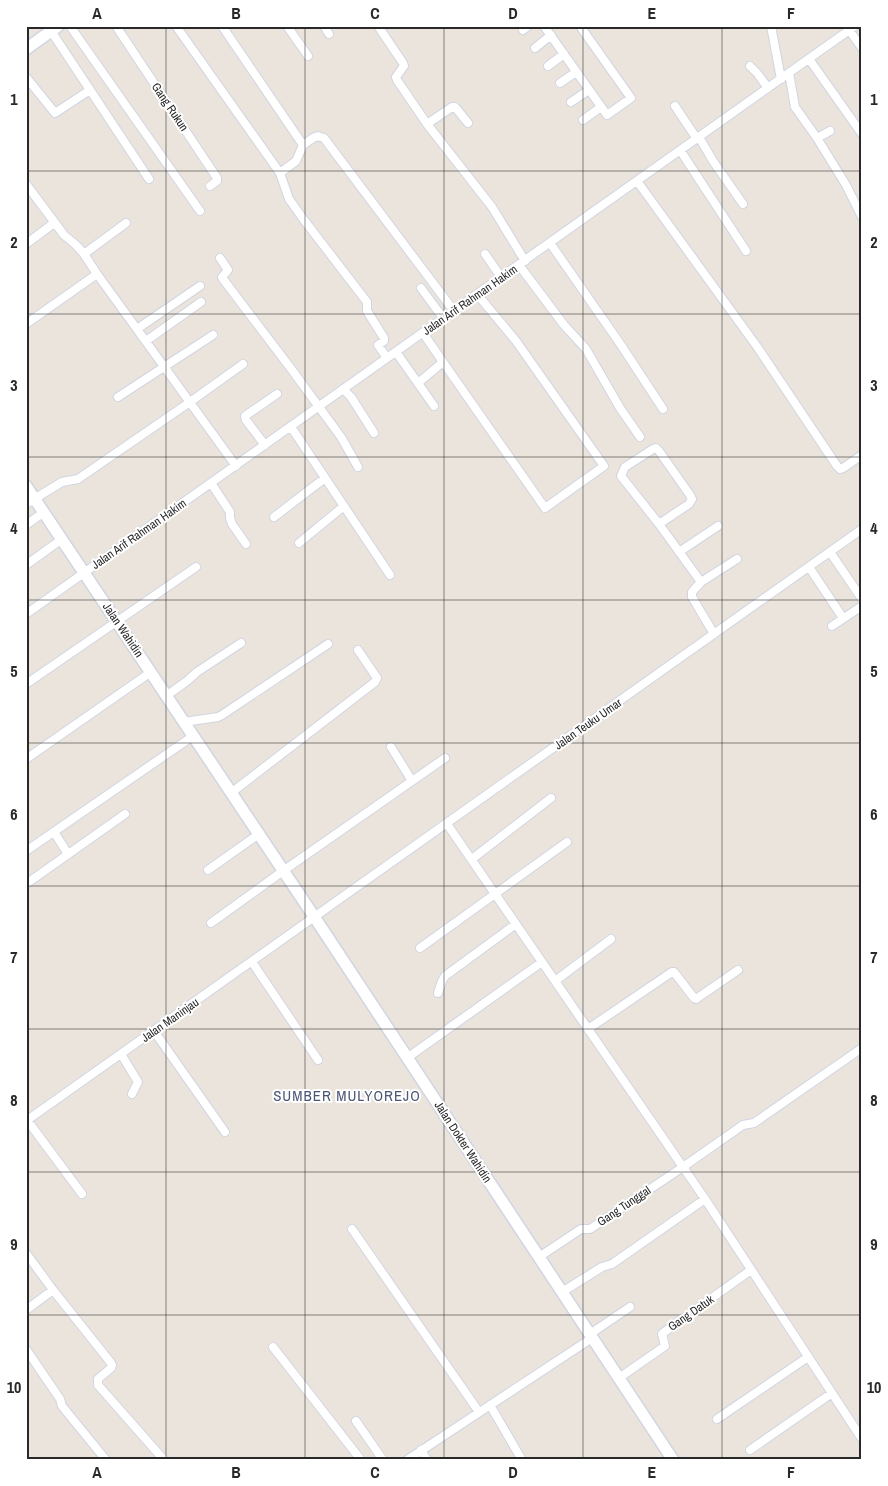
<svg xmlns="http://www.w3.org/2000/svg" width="888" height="1486" viewBox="0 0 888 1486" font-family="'Archivo Narrow',sans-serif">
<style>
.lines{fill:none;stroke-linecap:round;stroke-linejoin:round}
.street-casing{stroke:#d1d5e2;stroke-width:10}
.secondary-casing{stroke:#d1d5e2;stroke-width:14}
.street{stroke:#fff;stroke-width:8}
.secondary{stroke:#fff;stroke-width:11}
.grid{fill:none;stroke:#292929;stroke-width:1;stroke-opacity:0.55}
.labels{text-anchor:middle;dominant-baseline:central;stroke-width:4;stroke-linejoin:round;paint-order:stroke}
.street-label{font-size:12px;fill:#292929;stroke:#fff}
.quarter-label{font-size:15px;letter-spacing:1px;fill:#4c5778;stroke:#fff}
.neatline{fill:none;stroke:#292929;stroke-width:2}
.grid-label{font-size:16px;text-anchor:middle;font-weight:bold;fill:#292929}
</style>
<rect width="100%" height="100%" fill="#ebe4dc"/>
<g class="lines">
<g class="street-casing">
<path id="street" d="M 70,26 L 200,211
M 116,26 L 217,178 L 217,181 L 210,186
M 176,26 L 280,173 L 289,199 L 304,220 L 367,302 L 367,311 L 384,338 L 384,341 L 378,345 L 387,358
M 222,26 L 303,145
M 287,26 L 308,56
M 324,26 L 329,34
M 378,26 L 403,63 L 404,66 L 396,77 L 397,80 L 427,124 L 492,207 L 525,261
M 544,26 L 607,115 L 631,98 L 580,26
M 771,26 L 781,79
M 523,30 L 528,26
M 849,30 L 862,48
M 51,31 L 149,179
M 535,48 L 551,35
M 809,59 L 862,134
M 548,66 L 564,54
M 750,66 L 757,73 L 768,88
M 789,73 L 795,107 L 817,138 L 846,185 L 862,217
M 26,77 L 55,113 L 90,90
M 560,83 L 576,72
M 571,102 L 589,90
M 675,106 L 697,139
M 583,120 L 601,107
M 427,124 L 452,107 L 455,107 L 468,123
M 699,137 L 713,161 L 743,204
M 817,138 L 830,131
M 680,150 L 746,251
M 280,173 L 296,161 L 303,145 L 313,138 L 318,136 L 324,138 L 454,311
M 637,181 L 758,348 L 837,466 L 840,469 L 843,468 L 862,455
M 26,184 L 64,235 L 76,245 L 84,254 L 97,274 L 236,466
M 550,243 L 621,345 L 663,409
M 26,244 L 54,223
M 84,254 L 126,223
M 485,254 L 501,277
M 220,258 L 228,270 L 222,277 L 223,279 L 292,370 L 341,437 L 358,467
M 519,265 L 564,325 L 586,349 L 620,408 L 640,437
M 421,288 L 443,318
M 26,324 L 97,274
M 137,329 L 200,286
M 146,341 L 201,302
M 396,352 L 434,406
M 443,362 L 545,508 L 604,466 L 516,341 L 477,294
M 418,383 L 443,362 L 423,333
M 343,389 L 351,397 L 374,433
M 118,397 L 213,335
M 291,427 L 390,575
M 265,445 L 246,420 L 245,416 L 277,394
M 211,483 L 230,512 L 230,518 L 232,524 L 246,544
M 26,504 L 62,482 L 78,479 L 190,402 L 243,364
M 274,517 L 325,478
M 659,524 L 689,504 L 692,499 L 690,495 L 659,451 L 656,448 L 653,449 L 625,467 L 621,476 L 659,524 L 701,582 L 692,592 L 692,597 L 714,634
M 26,525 L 44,512
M 299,543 L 344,506
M 679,552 L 718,526
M 830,552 L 862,599
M 26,565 L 62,539
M 809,567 L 843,618
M 701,582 L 737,559
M 26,614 L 855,26
M 832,626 L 862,606
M 26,684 L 196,567
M 166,696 L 187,681 L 197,672 L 241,643
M 184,722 L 218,717 L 222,715 L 328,644
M 391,747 L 412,781
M 26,759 L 151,672
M 231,793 L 375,682 L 377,678 L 358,650
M 447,824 L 705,1199 L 862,1439
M 54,832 L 68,854
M 26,851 L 193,736
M 472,859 L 551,798
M 208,870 L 259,834
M 26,884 L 125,814
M 211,923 L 283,871 L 445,758
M 420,948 L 567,842
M 252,962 L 318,1060
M 555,981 L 611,939
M 438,993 L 442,981 L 445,976 L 516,924
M 588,1029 L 672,972 L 674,972 L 694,998 L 696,999 L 738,970
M 154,1031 L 225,1132
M 121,1054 L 138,1082 L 132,1094
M 407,1058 L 542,962
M 27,1120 L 82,1194
M 26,1121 L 862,529
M 352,1229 L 479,1412
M 26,1253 L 53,1290 L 111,1363 L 112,1365 L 111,1368 L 98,1379 L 98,1385 L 164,1460
M 539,1257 L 581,1229 L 590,1229 L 683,1167 L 743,1125 L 754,1123 L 862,1048
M 562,1292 L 602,1267 L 612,1264 L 705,1199
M 26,1310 L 53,1290
M 590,1334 L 630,1307
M 273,1347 L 361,1460
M 26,1349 L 60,1399 L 62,1406 L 106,1460
M 619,1378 L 665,1346 L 662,1334 L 663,1333 L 751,1270
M 490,1405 L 522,1460
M 717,1419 L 808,1357
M 356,1421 L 383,1460
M 421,1450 L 427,1460
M 750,1450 L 832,1393
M 407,1460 L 592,1338"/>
</g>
<g class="secondary-casing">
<path id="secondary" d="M 26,49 L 58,26
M 26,486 L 315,918 L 673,1460"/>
</g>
<use href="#street" class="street"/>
<use href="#secondary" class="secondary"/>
</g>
<path class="grid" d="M 166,26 L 166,1460M 305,26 L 305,1460M 444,26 L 444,1460M 583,26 L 583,1460M 722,26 L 722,1460M 26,171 L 862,171M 26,314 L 862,314M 26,457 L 862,457M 26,600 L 862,600M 26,743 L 862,743M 26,886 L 862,886M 26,1029 L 862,1029M 26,1172 L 862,1172M 26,1315 L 862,1315"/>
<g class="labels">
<g class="street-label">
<text transform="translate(170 107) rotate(56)">Gang Rukun</text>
<text transform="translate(470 300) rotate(-35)">Jalan Arif Rahman Hakim</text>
<text transform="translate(139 534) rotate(-35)">Jalan Arif Rahman Hakim</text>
<text transform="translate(123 630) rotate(56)">Jalan Wahidin</text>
<text transform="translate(588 724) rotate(-35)">Jalan Teuku Umar</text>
<text transform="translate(170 1020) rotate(-35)">Jalan Maninjau</text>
<text transform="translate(463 1142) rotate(57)">Jalan Dokter Wahidin</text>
<text transform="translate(624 1206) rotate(-34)">Gang Tunggal</text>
<text transform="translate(691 1313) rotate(-35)">Gang Datuk</text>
</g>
<g class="quarter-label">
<text x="347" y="1095">SUMBER MULYOREJO</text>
</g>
</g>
<rect width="888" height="1486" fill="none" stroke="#ffffff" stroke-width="55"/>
<rect x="28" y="28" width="832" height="1430" class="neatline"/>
<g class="grid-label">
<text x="97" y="19">A</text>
<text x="236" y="19">B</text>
<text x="375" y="19">C</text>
<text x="513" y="19">D</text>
<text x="652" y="19">E</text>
<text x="791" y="19">F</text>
<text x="14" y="105">1</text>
<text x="874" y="105">1</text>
<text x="14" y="248">2</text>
<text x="874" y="248">2</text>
<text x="14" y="391">3</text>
<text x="874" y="391">3</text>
<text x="14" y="534">4</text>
<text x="874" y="534">4</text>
<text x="14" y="677">5</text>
<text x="874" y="677">5</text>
<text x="14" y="820">6</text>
<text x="874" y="820">6</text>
<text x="14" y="963">7</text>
<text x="874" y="963">7</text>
<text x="14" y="1106">8</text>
<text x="874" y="1106">8</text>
<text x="14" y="1250">9</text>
<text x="874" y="1250">9</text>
<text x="14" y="1393">10</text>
<text x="874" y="1393">10</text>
<text x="97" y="1478">A</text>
<text x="236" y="1478">B</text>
<text x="375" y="1478">C</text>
<text x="513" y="1478">D</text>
<text x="652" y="1478">E</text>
<text x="791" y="1478">F</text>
</g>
</svg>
